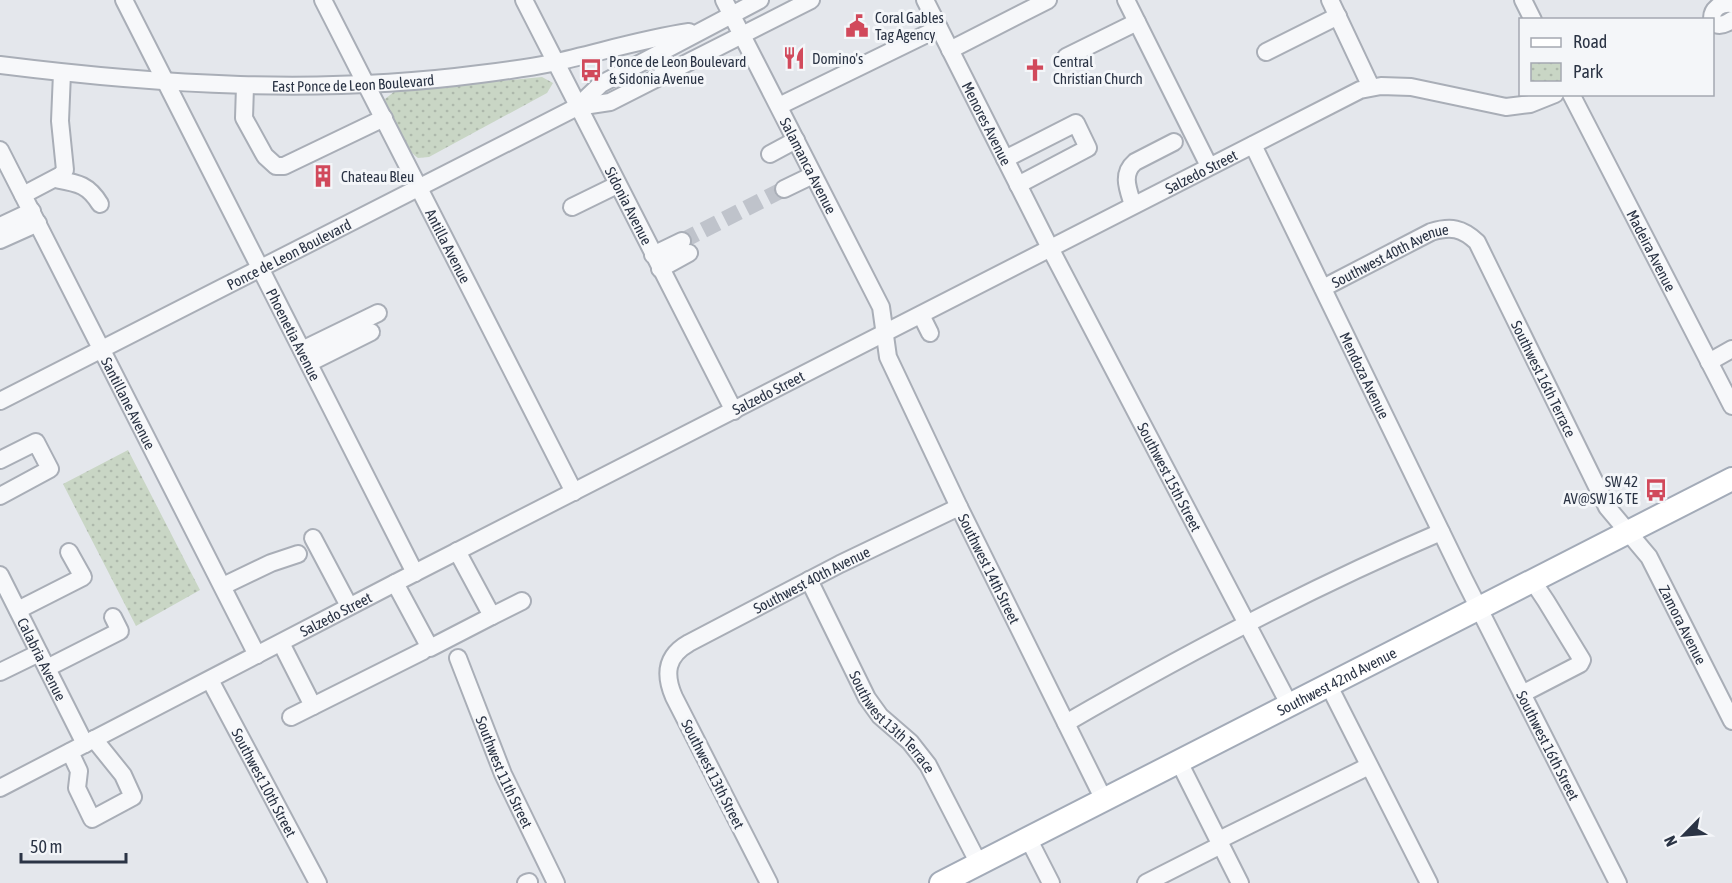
<svg xmlns="http://www.w3.org/2000/svg" width="1732" height="883" viewBox="0 0 1732 883" font-family="'Asap Condensed',sans-serif">
<style>
.park{fill:url(#park-dots)}
.lines{fill:none;stroke-linecap:round;stroke-linejoin:round}
.minor-tunnel{stroke:#bfc3cb;stroke-width:16;stroke-dasharray:16 8;stroke-linecap:butt}
.minor-casing{stroke:#a9aeb7;stroke-width:20}
.major-casing{stroke:#a3abb8;stroke-width:26}
.minor{stroke:#f7f8fa;stroke-width:16}
.major{stroke:#fff;stroke-width:22}
.labels{text-anchor:middle;dominant-baseline:central;stroke-width:6;stroke-linejoin:round;paint-order:stroke}
.poi-label{font-size:15px;fill:#2b3445;stroke:#f4f6f9;text-anchor:start}
.street-label{font-size:15px;fill:#2b3445;stroke:#f4f6f9}
</style>
<defs>
<pattern id="park-dots" width="8" height="8" patternUnits="userSpaceOnUse" patternTransform="scale(1.5)"><rect width="8" height="8" fill="#c9d6c5"/><path d="M2 2h.1M6 6h.1" fill="none" stroke="#adb8ab" stroke-width="1.8" stroke-linecap="round"/></pattern>
</defs>
<rect width="100%" height="100%" fill="#e4e7ec"/>
<path class="park" d="M 542,77 L 553,83 L 547,93 L 429,157 L 418,158 C 401,146 389,119 385,99 L 395,91 Z
M 128,450 L 200,590 L 136,626 L 63,484 Z"/>
<g class="lines">
<path class="minor-tunnel" d="M 682,241 L 784,189"/>
<g class="minor-casing">
<g id="minor">
<path id="s1" d="M 124,0 L 415,573"/>
<path id="s2" d="M 323,0 L 574,492"/>
<path id="s3" d="M 524,0 L 734,411"/>
<path id="s4" d="M 724,0 L 881,307 L 888,357 L 959,507 L 1104,800"/>
<path id="s5" d="M 925,0 L 1050,248 L 1289,704"/>
<path d="M 1126,0 L 1209,166"/>
<path d="M 1330,0 L 1371,87"/>
<path d="M 1523,0 L 1533,20"/>
<path d="M 1732,4 C 1706,0 1705,38 1732,20"/>
<path d="M 950,50 L 1048,0"/>
<path d="M 1266,52 L 1338,16"/>
<path d="M 1066,57 L 1137,22"/>
<path id="s6" d="M 0,65 C 159,85 321,95 480,74 C 504,71 528,68 552,63 C 598,53 642,39 689,32"/>
<path d="M 245,86 L 244,118 L 265,156 L 276,166 L 284,166 L 384,118"/>
<path id="s7" d="M 1571,94 L 1732,406"/>
<path d="M 779,106 L 939,28"/>
<path d="M 577,107 L 610,102 L 811,0"/>
<path id="s8" d="M 1253,145 L 1464,579 L 1618,883"/>
<path id="s9" d="M 0,150 L 257,655"/>
<path d="M 770,154 L 796,140"/>
<path d="M 1005,159 L 1076,123 L 1088,148 L 1018,185"/>
<path d="M 55,179 C 77,183 88,184 100,204"/>
<path d="M 784,189 L 813,175"/>
<path d="M 23,195 L 61,175 L 65,170 L 60,121 L 62,73"/>
<path d="M 1133,205 C 1128,189 1121,174 1135,162 L 1174,142"/>
<path d="M 572,207 L 617,185"/>
<path d="M 0,226 L 32,211"/>
<path d="M 0,240 L 38,223"/>
<path d="M 653,255 L 682,241"/>
<path d="M 660,269 L 689,253"/>
<path id="s10" d="M 1323,288 L 1431,232 C 1451,226 1462,228 1477,242 L 1607,507 L 1649,557 L 1732,721"/>
<path d="M 921,315 L 930,333"/>
<path d="M 302,350 L 378,313"/>
<path d="M 1709,362 L 1732,349"/>
<path d="M 309,363 L 371,332"/>
<path id="s11" d="M 0,401 L 577,107 L 601,84 L 760,0"/>
<path d="M 0,460 L 36,442 L 50,469 L 0,496"/>
<path d="M 313,538 L 349,606"/>
<path d="M 457,551 L 492,616 L 522,601"/>
<path id="s12" d="M 0,575 L 85,744"/>
<path id="s13" d="M 809,580 L 867,698 L 880,716 L 910,742 L 928,765 L 979,864"/>
<path d="M 395,583 L 430,648 L 492,616"/>
<path d="M 223,586 L 271,563 L 298,554"/>
<path d="M 18,610 L 83,577 L 69,552"/>
<path d="M 281,643 L 313,706 L 291,717"/>
<path id="s14" d="M 458,658 L 503,774 L 556,883"/>
<path d="M 47,668 L 120,631 L 113,617"/>
<path d="M 0,672 L 39,653"/>
<path id="s15" d="M 210,680 L 318,883"/>
<path d="M 1328,684 L 1429,883"/>
<path d="M 1522,694 L 1580,664 L 1582,660 L 1546,601 L 1532,580"/>
<path d="M 313,706 L 423,651"/>
<path d="M 1066,723 C 1187,653 1312,587 1441,532"/>
<path d="M 70,752 L 79,771 L 77,788 L 92,819 L 133,797 L 123,775 L 94,739"/>
<path d="M 1179,762 L 1240,883"/>
<path id="s16" d="M 0,788 L 395,583 L 1360,90 L 1381,86 L 1411,87 L 1506,107 L 1530,104 L 1555,94"/>
<path d="M 1028,838 L 1051,883"/>
<path d="M 1219,840 L 1369,766"/>
<path d="M 526,883 L 529,882"/>
<path id="s17" d="M 769,883 L 674,697 C 664,674 666,656 689,643 L 840,564 L 959,507"/>
<path d="M 1146,883 L 1221,845"/>
</g>
</g>
<g class="major-casing">
<g id="major">
<path id="s18" d="M 941,883 L 1732,479"/>
</g>
</g>
<use href="#minor" class="minor"/>
<use href="#major" class="major"/>
</g>
<defs>
<g id="civic-bare" transform="scale(1.8)"><path d="M-.6-6.5H3V-4.5H.6V-3L4-1V1h2V6H-6V1h2V-1L-.6-3ZM-1.2 2.5V6h2.4V2.5Z" fill="#d1495b" stroke="#f4f6f9" stroke-width="2.5" paint-order="stroke"/></g>
<g id="restaurant-bare" transform="scale(1.8)"><path d="M-5-6h1v4h1v-4h1v4h1v-4h1v5L-1.5 .5V6h-2V.5L-5-1ZM5-6V6H3V1.5H1.5Q1.5-4 5-6Z" fill="#d1495b" stroke="#f4f6f9" stroke-width="2.5" paint-order="stroke"/></g>
<g id="bus-bare" transform="scale(1.8)"><path d="M-5-6H5V4H4V6H2V4H-2V6H-4V4H-5ZM-3.5-4V0h7V-4ZM-3.5 1.2v1.5H-2V1.2ZM2 1.2v1.5H3.5V1.2Z" fill="#d1495b" stroke="#f4f6f9" stroke-width="2.5" paint-order="stroke"/></g>
<g id="church-bare" transform="scale(1.8)"><path d="M-1.2-6h2.4v3.5h3.3v2.4h-3.3V6h-2.4V-.1h-3.3v-2.4h3.3Z" fill="#d1495b" stroke="#f4f6f9" stroke-width="2.5" paint-order="stroke"/></g>
<g id="building-bare" transform="scale(1.8)"><path d="M-4-6H4V6H1V3H-1V6H-4ZM-2.5-4.3h1.7v1.8h-1.7ZM.8-4.3h1.7v1.8H.8ZM-2.5-1h1.7V.8h-1.7ZM.8-1h1.7V.8H.8Z" fill="#d1495b" stroke="#f4f6f9" stroke-width="2.5" paint-order="stroke"/></g>
</defs>
<g fill-rule="evenodd">
<use href="#civic-bare" x="857" y="26"/>
<use href="#restaurant-bare" x="794" y="58"/>
<use href="#bus-bare" x="591" y="70"/>
<use href="#church-bare" x="1035" y="70"/>
<use href="#building-bare" x="323" y="176"/>
<use href="#bus-bare" x="1656" y="490"/>
</g>
<g class="labels">
<g class="poi-label">
<text x="875" y="17">Coral Gables<tspan x="875" dy="17">Tag Agency</tspan></text>
<text x="812" y="58">Domino's</text>
<text x="609" y="61">Ponce de Leon Boulevard<tspan x="609" dy="17">&amp; Sidonia Avenue</tspan></text>
<text x="1053" y="61">Central<tspan x="1053" dy="17">Christian Church</tspan></text>
<text x="341" y="176">Chateau Bleu</text>
<text x="1638" y="481" text-anchor="end">SW 42<tspan x="1638" dy="17">AV@SW 16 TE</tspan></text>
</g>
<g class="street-label">
<text stroke="none"><textPath href="#s6" startOffset="354">East Ponce de Leon Boulevard</textPath></text>
<text stroke="none"><textPath href="#s5" startOffset="138">Menores Avenue</textPath></text>
<text stroke="none"><textPath href="#s4" startOffset="186">Salamanca Avenue</textPath></text>
<text stroke="none"><textPath href="#s16" startOffset="1350">Salzedo Street</textPath></text>
<text stroke="none"><textPath href="#s3" startOffset="231">Sidonia Avenue</textPath></text>
<text stroke="none"><textPath href="#s2" startOffset="276">Antilla Avenue</textPath></text>
<text stroke="none"><textPath href="#s7" startOffset="176">Madeira Avenue</textPath></text>
<text stroke="none"><textPath href="#s11" startOffset="324">Ponce de Leon Boulevard</textPath></text>
<text stroke="none"><textPath href="#s10" startOffset="75">Southwest 40th Avenue</textPath></text>
<text stroke="none"><textPath href="#s1" startOffset="375">Phoenetia Avenue</textPath></text>
<text stroke="none"><textPath href="#s8" startOffset="256">Mendoza Avenue</textPath></text>
<text stroke="none"><textPath href="#s10" startOffset="324">Southwest 16th Terrace</textPath></text>
<text stroke="none"><textPath href="#s16" startOffset="864">Salzedo Street</textPath></text>
<text stroke="none"><textPath href="#s9" startOffset="284">Santillane Avenue</textPath></text>
<text stroke="none"><textPath href="#s5" startOffset="536">Southwest 15th Street</textPath></text>
<text stroke="none"><textPath href="#s4" startOffset="630">Southwest 14th Street</textPath></text>
<text stroke="none"><textPath href="#s17" startOffset="410">Southwest 40th Avenue</textPath></text>
<text stroke="none"><textPath href="#s16" startOffset="378">Salzedo Street</textPath></text>
<text stroke="none"><textPath href="#s10" startOffset="608">Zamora Avenue</textPath></text>
<text stroke="none"><textPath href="#s12" startOffset="94">Calabria Avenue</textPath></text>
<text stroke="none"><textPath href="#s18" startOffset="444">Southwest 42nd Avenue</textPath></text>
<text stroke="none"><textPath href="#s13" startOffset="166">Southwest 13th Terrace</textPath></text>
<text stroke="none"><textPath href="#s8" startOffset="669">Southwest 16th Street</textPath></text>
<text stroke="none"><textPath href="#s14" startOffset="123">Southwest 11th Street</textPath></text>
<text transform="translate(713 774) rotate(63)">Southwest 13th Street</text>
<text stroke="none"><textPath href="#s15" startOffset="116">Southwest 10th Street</textPath></text>
</g>
</g>
<rect x="1519" y="18" width="195" height="78" fill="#f4f6f9" stroke="#a4a8b1" stroke-width="1.5"/>
<rect x="1531" y="38" width="30" height="9" fill="#ffffff" stroke="#a4a8b1" stroke-width="1.5"/>
<text x="1573" y="48" font-size="18" fill="#2b3445">Road</text>
<rect x="1531" y="63" width="30" height="18" fill="url(#park-dots)" stroke="#a4a8b1" stroke-width="1.5"/>
<text x="1573" y="78" font-size="18" fill="#2b3445">Park</text>
<g transform="translate(1684 835) rotate(245)" stroke="#f4f6f9" stroke-width="4.5" paint-order="stroke">
<path d="M0-4.5L10 22L0 15L-10 22Z" fill="#2b3445"/>
<text y="-9" font-size="16" font-weight="bold" text-anchor="middle" fill="#2b3445">N</text>
</g>
<path d="M21 853v9h105v-9" fill="none" stroke="#2b3445" stroke-width="3"/>
<text x="30" y="853" font-size="18" fill="#2b3445" stroke="#f4f6f9" stroke-width="4.5" paint-order="stroke">50 m</text>
</svg>
